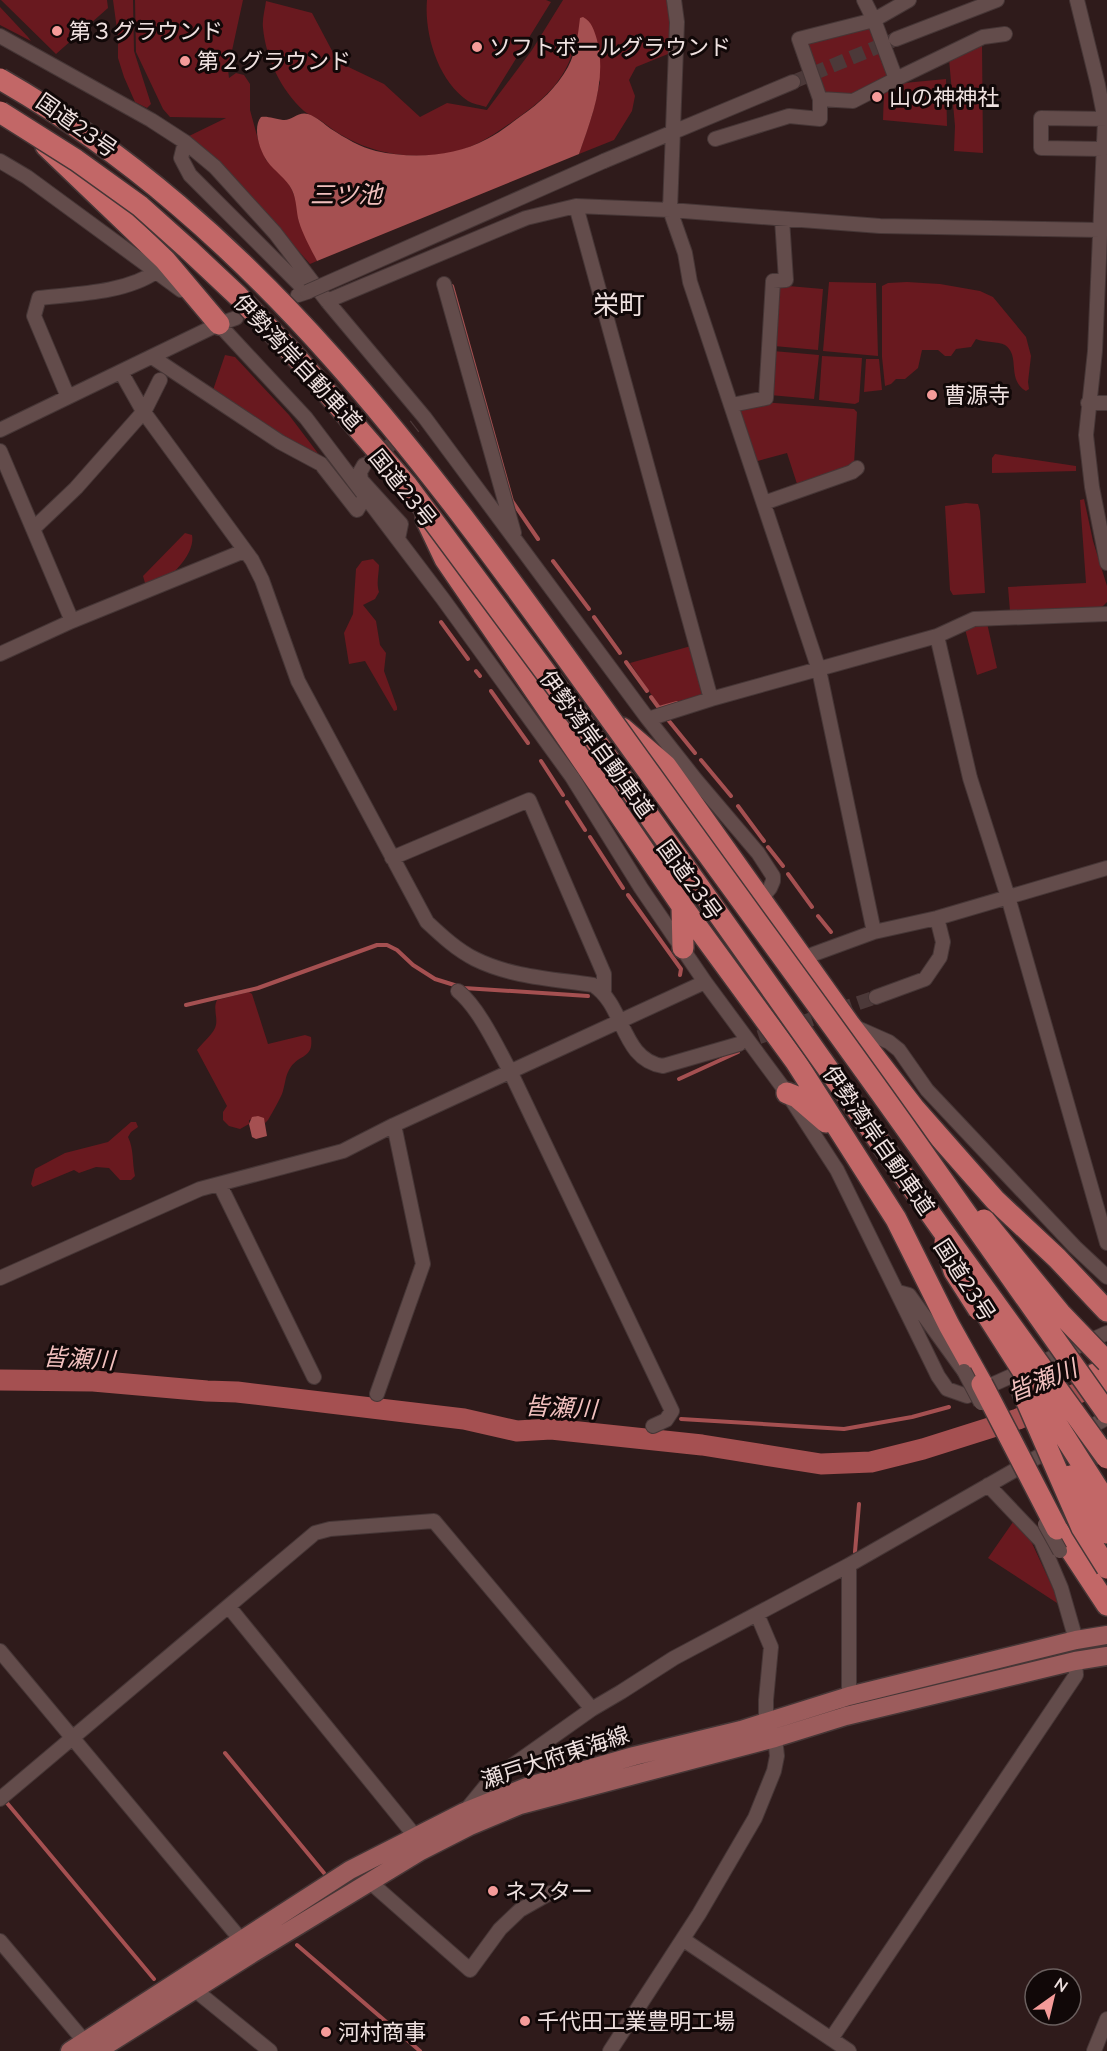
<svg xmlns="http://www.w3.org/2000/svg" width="1107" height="2051" viewBox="0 0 1107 2051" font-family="Mulish,'Noto Sans JP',sans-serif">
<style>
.green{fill:#69191f}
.water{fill:#a55051}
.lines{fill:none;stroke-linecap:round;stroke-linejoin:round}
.stream{stroke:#a55051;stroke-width:4}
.river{stroke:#a55051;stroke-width:21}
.minor-tunnel{stroke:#4c3939;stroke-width:14;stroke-dasharray:14 7;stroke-linecap:butt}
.minor-casing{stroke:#463636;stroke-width:16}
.major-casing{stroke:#463636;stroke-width:21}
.highway-casing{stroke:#463636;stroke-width:24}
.minor{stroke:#634c4b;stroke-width:14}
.major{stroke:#9c5c5c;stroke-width:18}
.highway{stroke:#c26767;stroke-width:21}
.minor-bridge-casing{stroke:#463636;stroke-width:16;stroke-linecap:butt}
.highway-bridge-casing{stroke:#463636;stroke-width:24;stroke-linecap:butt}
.minor-bridge{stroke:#634c4b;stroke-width:14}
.highway-bridge{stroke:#c26767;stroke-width:21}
.poi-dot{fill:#f59b99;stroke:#110808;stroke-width:2}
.labels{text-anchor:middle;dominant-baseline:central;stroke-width:6;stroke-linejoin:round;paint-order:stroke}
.poi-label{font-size:22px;fill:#efe1e0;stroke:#110808;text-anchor:start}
.street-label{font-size:22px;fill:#efe1e0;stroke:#110808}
.water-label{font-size:24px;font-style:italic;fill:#f1c0be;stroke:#110808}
.quarter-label{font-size:26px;fill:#efe1e0;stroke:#110808}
</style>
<rect width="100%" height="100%" fill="#2f1b1b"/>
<path class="green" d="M 1,0 L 107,0 L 108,8 L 56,54 Z
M 113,0 L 133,0 L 134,51 L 151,104 L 147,108 L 135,102 L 124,77 L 118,58 L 118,37 Z
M 135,0 L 243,0 L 228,69 L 229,78 L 236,73 L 244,75 L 250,84 L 250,110 L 259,143 L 266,160 L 285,178 L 292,190 L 297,203 L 299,222 L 317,261 L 310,264 L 279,229 L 187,137 L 226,118 L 170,117 L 163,109 L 136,52 Z
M 427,0 L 546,0 L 551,2 L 486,107 C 481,105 473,104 468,101 C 438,81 424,34 427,0 Z
M 563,0 L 668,0 L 671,21 L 668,54 L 636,67 L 629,80 L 635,96 L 632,111 L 614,140 L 579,154 L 592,115 L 600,82 L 577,38 C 568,77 548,97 516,119 C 494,135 471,151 443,154 C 399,160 358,150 324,123 C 318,118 310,116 304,111 C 281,90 266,59 263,28 C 262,19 265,9 266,1 L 312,13 L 338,62 L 384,84 L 420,117 L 447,103 L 487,110 L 532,50 Z
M 0,7 L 28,37 L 31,41 L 0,25 Z
M 868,26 L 872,28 L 889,73 L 887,79 L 851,96 L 825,93 L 806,46 L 810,41 Z
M 982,43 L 983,153 L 954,151 L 955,126 L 949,59 Z
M 946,79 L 947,126 L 883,120 L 884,92 L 899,89 L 904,83 Z
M 829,282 L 876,283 L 878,356 L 823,351 Z
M 907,282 L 940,284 L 980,291 L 993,297 L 1026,337 L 1031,356 L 1028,382 L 1029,389 L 1026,391 C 1006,379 1021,356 1005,345 C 998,341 985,343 976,339 L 971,347 L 956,349 L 951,356 L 945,356 L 938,350 L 922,350 L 918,368 L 905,379 L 896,379 L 891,384 L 885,386 L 882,357 L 882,286 L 888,283 Z
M 777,285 L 823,289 L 818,350 L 774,346 Z
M 773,351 L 819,355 L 814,399 L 770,395 Z
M 225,355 L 235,357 L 289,415 L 323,460 L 281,437 L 212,393 Z
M 822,356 L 862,358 L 859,402 L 855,404 L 819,400 Z
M 866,359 L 879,359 L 882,390 L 864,392 Z
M 762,402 L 854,409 L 857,412 L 854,464 L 798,487 L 787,453 L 754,462 L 739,409 Z
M 995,454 L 1076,466 L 1076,471 L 992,473 L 992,458 Z
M 1084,499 L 1093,541 L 1107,586 L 1107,602 L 1101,608 L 1010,611 L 1008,587 L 1086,583 L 1080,500 Z
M 966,503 L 978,504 L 980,511 L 985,593 L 953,595 L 950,590 L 945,506 Z
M 185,533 L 192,535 C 195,550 179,570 166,578 C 161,581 154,583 149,586 L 145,583 L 143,576 Z
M 373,559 L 379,565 C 379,574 376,583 379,592 L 375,599 L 363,605 L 376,621 L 380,645 L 386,653 L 384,671 L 397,707 L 397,710 L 394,711 L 365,661 L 349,664 L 344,633 L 353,614 L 356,569 L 362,561 Z
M 987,623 L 997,668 L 977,675 L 965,629 L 977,624 Z
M 691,646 L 705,695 L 659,706 L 630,663 Z
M 249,992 L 252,994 L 268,1044 L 305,1035 L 311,1037 C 314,1060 298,1053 289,1070 C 285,1077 285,1086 282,1094 C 278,1103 273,1111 268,1120 L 265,1123 L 263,1118 L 249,1120 L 249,1124 L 240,1129 L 229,1126 L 223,1120 L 223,1112 L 227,1106 L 197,1050 C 202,1043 210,1037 214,1030 C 220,1020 212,1010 217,1000 Z
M 131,1122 L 136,1122 L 138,1127 L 131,1132 L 128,1137 C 134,1149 132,1162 135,1176 L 131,1180 L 120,1180 L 109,1168 L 96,1167 L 79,1173 L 74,1170 L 33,1187 L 31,1184 L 35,1169 L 65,1153 L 108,1142 Z
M 1013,1522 L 1031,1541 L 1057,1597 L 1057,1603 L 988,1558 Z"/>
<path class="water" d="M 583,17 C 592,22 594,30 597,40 C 607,79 592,117 579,154 L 317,261 C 311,249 303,235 299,222 C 296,211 297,201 292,190 C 286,178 275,172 267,161 C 260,151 252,128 261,117 C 269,116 274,119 283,120 C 292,121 298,111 308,114 C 317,117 324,124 331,129 C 345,138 360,147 376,151 C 412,159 454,157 487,139 C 499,133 510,124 521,116 C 540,103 557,87 568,67 C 576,52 578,35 580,18 Z
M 258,1116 L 264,1118 L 267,1136 L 256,1139 L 252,1137 L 249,1124 L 252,1117 Z"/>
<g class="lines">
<path class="stream" d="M 452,286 L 512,501 L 538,539
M 553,561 L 589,609
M 594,617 L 620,653
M 441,622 L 468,659
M 626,662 L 647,691
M 476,671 L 480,676
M 491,691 L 528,743
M 651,697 L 659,708 L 677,703
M 669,721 L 695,753
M 701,760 L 731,796
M 541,761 L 563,795
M 567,802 L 585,830
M 738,806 L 764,841
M 590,837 L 623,888
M 768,847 L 783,866
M 788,874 L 812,907
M 628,895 L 681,969 L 680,975
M 818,916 L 831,932
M 186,1005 L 258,988 L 377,945 L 387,945 L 397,950 L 413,965 L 435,979 L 464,988 L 588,996
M 679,1079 L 738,1052
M 681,1419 L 844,1429 L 912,1417 L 949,1407
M 855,1552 L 859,1504
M 225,1753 L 324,1873
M 7,1803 L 154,1979
M 297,1945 L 420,2051"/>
<path class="river" d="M 0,1380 L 93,1381 L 207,1391 L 237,1392 L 464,1419 L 517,1431 L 551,1429 L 702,1445 L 821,1464 L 871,1462 L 923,1449 L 1018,1419 L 1106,1381"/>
<path class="minor-tunnel" d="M 793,82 L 894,40
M 364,465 L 415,426
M 739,1044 L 876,997"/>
<g class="minor-casing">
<path id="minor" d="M 674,0 L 677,22 L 670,210 L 685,253 L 690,282 L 819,670 L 874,932
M 909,0 L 874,20 L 896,79 L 983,37 L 1005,34
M 1077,0 L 1098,85 L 1105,120 L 1095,351 L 1086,435 L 1092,487 L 1107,563
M 0,36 L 151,120 L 185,142 L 215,167 L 275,233 L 327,301 L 425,418 L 648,719 L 696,780 L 758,853 L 773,876 L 773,881 L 770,888 L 761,899
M 896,39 L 997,0
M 820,99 L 799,39 L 874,20 L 864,0
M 715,139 L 789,116 L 820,119 L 820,99 L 853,101 L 896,79
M 185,142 L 181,158 L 190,175 L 307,292 L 298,295
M 1103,149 L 1041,148 L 1041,118 L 1107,119
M 0,161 L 27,177 L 181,290
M 604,161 L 793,82
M 576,206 L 711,699
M 444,284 L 514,533
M 327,301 L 526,218 L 576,206 L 670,210 L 880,226 L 1100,230
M 214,319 L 306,418 L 443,599 L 572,777 L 641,888 L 705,982 L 787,1093 L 837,1170 L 938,1376 L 947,1389 L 967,1396 L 1107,1333
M 152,357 L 280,442 L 321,464 L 357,510 L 365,497
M 121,372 L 143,411 L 252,560 L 262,580 L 298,681 L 427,922 C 442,936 457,950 475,959 C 511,977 554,979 593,985 C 625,1005 621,1060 663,1066 L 739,1044
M 68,397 L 34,316 L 39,298 C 76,294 126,293 157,271
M 1088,403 L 1107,403
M 732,405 L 766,398 L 773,281 L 786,280 L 782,219
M 0,430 L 219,324 L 236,318
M 0,451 L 72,621
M 364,465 L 360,472 L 361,480 L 401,524 L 398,539
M 764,503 L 852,472 L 857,468
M 33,529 L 76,488 L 145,410 L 160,380
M 937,636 L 970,778 L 1008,897 L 1107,1243
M 0,654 L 72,621 L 244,551
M 648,719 L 711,699 L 937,636 L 974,619 L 1107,614
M 392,858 L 529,800 L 604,974 L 604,991
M 803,958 L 874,932 L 937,918 L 1107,868
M 458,991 C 479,1008 497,1047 510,1071 L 672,1411 L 666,1420 L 653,1426
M 876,997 L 925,979 L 940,957 L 943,942 L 937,918
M 855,1027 L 889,1042 L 899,1050 L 927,1090 L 1075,1247 L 1107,1277
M 220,1185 L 314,1377
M 0,1278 L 200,1189 L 343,1151 L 394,1125 L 705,982
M 898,1292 L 909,1295 L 964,1371
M 377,1394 L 423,1264 L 394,1125
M 1079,1433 L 1107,1418
M 988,1485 L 1041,1541 L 1061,1588 L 1076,1640
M 229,1607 L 415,1836
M 0,1651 L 247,1947
M 849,1696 L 849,1565
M 0,1799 L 315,1533 L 330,1529 L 434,1521 L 592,1709
M 466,1810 L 489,1782 L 592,1709 L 621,1692 L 674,1658 L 849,1565 L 1055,1447
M 370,1882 L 470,1970 L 500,1929 L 520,1910 L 550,1893
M 684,1940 L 849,2051
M 0,1941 L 85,2042
M 195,1990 L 270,2051
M 831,2039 L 1076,1675 L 1075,1661
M 610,2051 L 699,1914 L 755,1818 L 774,1771 L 777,1756 L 775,1738 L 766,1721 L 766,1700 L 771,1647 L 757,1614
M 1094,2051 L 1107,2019"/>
</g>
<g class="major-casing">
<path id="major" d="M 70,2051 L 350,1870 L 464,1812 L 529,1786 L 634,1756 L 741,1730 L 849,1696 L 1076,1640 L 1107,1635
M 97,2051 L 253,1953 L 419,1852 L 470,1826 L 520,1805 L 775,1738 L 846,1716 L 1075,1661 L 1107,1656"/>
</g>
<g class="highway-casing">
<path id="highway" d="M 46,146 L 165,260 L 219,324
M 426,519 L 445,559 L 682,906 L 796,1062 L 896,1219 L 949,1325 L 982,1384
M 622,728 L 666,766 L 850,1025 L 914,1108 L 995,1200 L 1057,1258 L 1107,1311
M 682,906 L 683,948
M 787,1093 L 797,1097 L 826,1122
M 1095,1374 L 1107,1383
M 1057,1529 L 1107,1605"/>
</g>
<use href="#minor" class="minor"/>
<use href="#major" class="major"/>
<use href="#highway" class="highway"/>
<g class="minor-bridge-casing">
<path id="minor-bridge" d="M 307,292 L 604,161
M 964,1371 L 981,1403
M 1045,1524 L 1060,1551"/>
</g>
<g class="highway-bridge-casing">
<path id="highway-bridge" d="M 0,79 C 284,241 466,520 653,778 C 738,897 825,1014 910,1134 C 975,1227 1041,1320 1107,1413
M 0,112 L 76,160 L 140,206 L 188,249 L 238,296 L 297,358 L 406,484 L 581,720 L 940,1227 L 1107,1458
M 984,1220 L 1060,1313 L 1107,1362
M 945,1242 L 954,1271 L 979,1310
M 975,1296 L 1107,1503
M 982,1384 L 1057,1529
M 1021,1388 L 1082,1528 L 1107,1568
M 1070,1476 L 1107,1533"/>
</g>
<use href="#minor-bridge" class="minor-bridge"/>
<use href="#highway-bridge" class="highway-bridge"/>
</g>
<g class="poi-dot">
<circle cx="57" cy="31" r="6"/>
<circle cx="477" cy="47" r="6"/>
<circle cx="185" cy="61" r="6"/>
<circle cx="877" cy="97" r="6"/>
<circle cx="932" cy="395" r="6"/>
<circle cx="493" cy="1891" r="6"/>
<circle cx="525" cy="2021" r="6"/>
<circle cx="326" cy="2032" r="6"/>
</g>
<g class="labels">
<g class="poi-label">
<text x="69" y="31">第３グラウンド</text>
<text x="489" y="47">ソフトボールグラウンド</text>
<text x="197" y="61">第２グラウンド</text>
<text x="889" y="97">山の神神社</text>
<text x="944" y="395">曹源寺</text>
<text x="505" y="1891">ネスター</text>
<text x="537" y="2021">千代田工業豊明工場</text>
<text x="338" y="2032">河村商事</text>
</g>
<g class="street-label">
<text transform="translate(77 125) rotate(35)">国道23号</text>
<text transform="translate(298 362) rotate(47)">伊勢湾岸自動車道</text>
<text transform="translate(403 488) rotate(51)">国道23号</text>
<text transform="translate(597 744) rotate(54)">伊勢湾岸自動車道</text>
<text transform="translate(690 880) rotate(54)">国道23号</text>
<text transform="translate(879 1140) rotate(55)">伊勢湾岸自動車道</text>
<text transform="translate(965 1280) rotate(57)">国道23号</text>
<text transform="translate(555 1757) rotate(-18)">瀬戸大府東海線</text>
</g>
<g class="water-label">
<text x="346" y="194">三ツ池</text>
<text transform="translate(79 1358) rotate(3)">皆瀬川</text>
<text transform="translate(1042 1380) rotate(-22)">皆瀬川</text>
<text transform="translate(561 1407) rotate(3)">皆瀬川</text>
</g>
<g class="quarter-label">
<text x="619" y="304">栄町</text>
</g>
</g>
<g transform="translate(1053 1997) rotate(34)"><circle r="28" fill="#110808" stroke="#6a5f5e" stroke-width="1.5"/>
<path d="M0-4.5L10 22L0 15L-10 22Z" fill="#f59b99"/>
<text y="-9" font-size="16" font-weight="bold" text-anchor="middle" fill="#efe1e0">N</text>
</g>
</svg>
